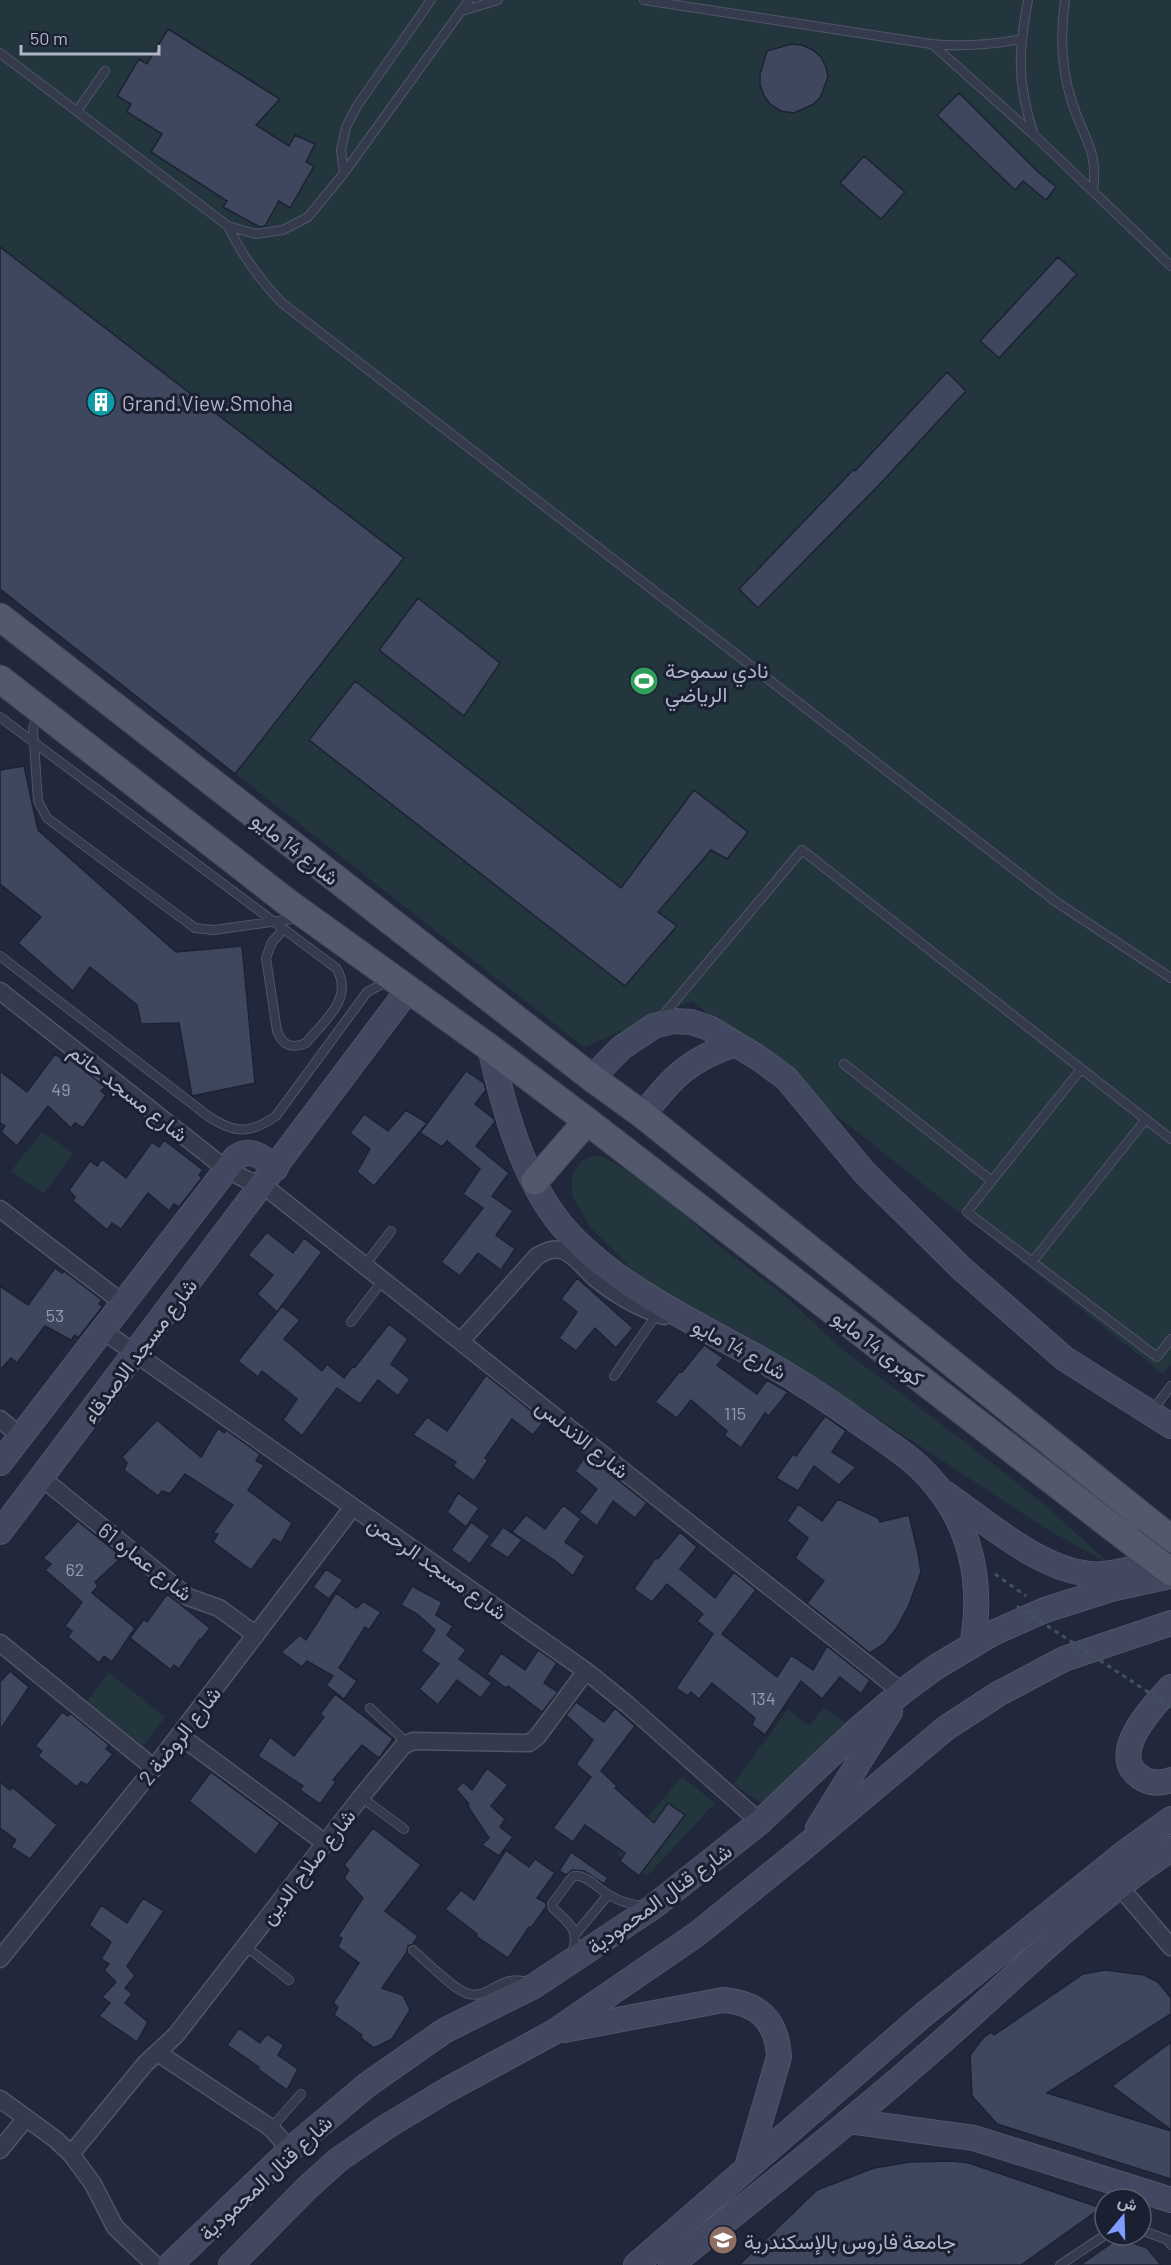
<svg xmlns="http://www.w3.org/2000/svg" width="1171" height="2265" viewBox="0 0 1171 2265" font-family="Barlow,Vazirmatn,sans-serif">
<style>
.green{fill:#23363d}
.building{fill:#3f475e;stroke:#1c2233;stroke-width:1.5}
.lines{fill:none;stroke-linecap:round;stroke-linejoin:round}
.lane-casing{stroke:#505567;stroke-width:10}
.street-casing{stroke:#505567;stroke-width:19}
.secondary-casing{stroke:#505567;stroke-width:26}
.primary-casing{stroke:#3e4455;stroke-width:29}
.path{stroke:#41535a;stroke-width:3;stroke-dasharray:4.5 4.5;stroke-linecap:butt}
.lane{stroke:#353a4c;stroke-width:8}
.street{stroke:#353a4c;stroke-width:16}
.secondary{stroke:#42485f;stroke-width:24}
.primary{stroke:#52596c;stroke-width:27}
.primary-bridge-casing{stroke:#3e4455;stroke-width:29;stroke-linecap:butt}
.path-bridge{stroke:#41535a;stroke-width:3;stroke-dasharray:4.5 4.5;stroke-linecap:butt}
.primary-bridge{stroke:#52596c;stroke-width:27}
.labels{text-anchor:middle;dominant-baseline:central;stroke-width:6;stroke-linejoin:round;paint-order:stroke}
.number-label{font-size:18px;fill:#949aae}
.poi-label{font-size:21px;fill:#b0b5c8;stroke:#1a2031;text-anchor:start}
.street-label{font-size:21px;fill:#b0b5c8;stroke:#1a2031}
</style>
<rect width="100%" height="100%" fill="#21283c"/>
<path class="green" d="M 0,0 L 1171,0 L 1171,1364 L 1163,1374 L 692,1001 L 584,1047 L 0,589 Z
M 42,1132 L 73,1153 L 44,1194 L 11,1171 Z
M 593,1156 L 604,1157 L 655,1188 L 718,1245 L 785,1296 L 843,1350 L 982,1455 L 1046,1506 L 1111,1565 L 1045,1528 L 862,1408 L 698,1316 L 635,1272 L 590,1227 L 572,1195 L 572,1174 L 582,1160 Z
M 109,1673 L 165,1717 L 143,1746 L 87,1701 Z
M 824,1708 L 845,1722 L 763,1804 L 733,1784 L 788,1709 L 809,1726 Z
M 682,1777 L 715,1803 L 647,1876 L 616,1853 Z"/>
<path class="building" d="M 168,29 L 280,99 L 256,125 L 289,146 L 295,135 L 315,144 L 306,162 L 314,166 L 290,208 L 279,201 L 265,226 L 260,227 L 223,207 L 227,201 L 151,152 L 162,134 L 127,112 L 131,104 L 117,96 L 139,59 L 147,64 Z
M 791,44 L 802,45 L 813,50 L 821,57 L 826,67 L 828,77 L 820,98 L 812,105 L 794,113 L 781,111 L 771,105 L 764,96 L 760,85 L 760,74 L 767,51 Z
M 959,93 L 1035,169 L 1056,187 L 1046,200 L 1023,181 L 1015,190 L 937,115 Z
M 864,156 L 905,192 L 881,219 L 840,183 Z
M 0,247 L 404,558 L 235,774 L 0,589 Z
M 1058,257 L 1077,274 L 999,358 L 980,341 Z
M 947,372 L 966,391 L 879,485 L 758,608 L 739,589 L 854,469 L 855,471 Z
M 418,598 L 500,663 L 464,716 L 379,650 Z
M 355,681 L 621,888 L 694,790 L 748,832 L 727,859 L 711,850 L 658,912 L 677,926 L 625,986 L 309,740 Z
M 24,766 L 38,830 L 176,952 L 242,946 L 255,1083 L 192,1096 L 179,1023 L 141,1024 L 137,1005 L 90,967 L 73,991 L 18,943 L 41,917 L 0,884 L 0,770 Z
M 55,1054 L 63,1060 L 66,1056 L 80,1067 L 105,1087 L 101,1091 L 106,1095 L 83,1128 L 75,1123 L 71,1128 L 48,1106 L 17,1146 L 1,1132 L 5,1126 L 0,1123 L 0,1071 L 27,1092 Z
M 466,1071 L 484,1083 L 486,1090 L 475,1104 L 494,1119 L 495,1122 L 476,1146 L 509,1173 L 492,1196 L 513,1211 L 496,1235 L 515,1249 L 501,1270 L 478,1253 L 460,1276 L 441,1262 L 483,1208 L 463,1194 L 480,1169 L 447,1141 L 442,1147 L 420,1133 Z
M 406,1110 L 427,1123 L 374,1186 L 357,1172 L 370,1149 L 350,1133 L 364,1114 L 388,1131 Z
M 164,1140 L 203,1170 L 199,1175 L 202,1178 L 179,1207 L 174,1204 L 169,1211 L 148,1193 L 121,1229 L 112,1223 L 107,1230 L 73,1201 L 75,1197 L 69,1190 L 90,1161 L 97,1166 L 102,1159 L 126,1178 L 152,1142 L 159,1147 Z
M 267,1232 L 293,1253 L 304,1238 L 322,1252 L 277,1312 L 257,1294 L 273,1275 L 248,1255 Z
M 55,1268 L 62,1273 L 64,1271 L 102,1300 L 99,1304 L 103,1306 L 78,1338 L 75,1335 L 71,1340 L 45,1326 L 17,1363 L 11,1358 L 0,1370 L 0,1286 L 28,1305 Z
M 577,1278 L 633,1328 L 616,1348 L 595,1328 L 576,1351 L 559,1338 L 577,1312 L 561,1299 Z
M 282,1306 L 300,1320 L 284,1339 L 322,1371 L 327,1364 L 344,1378 L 353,1366 L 355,1367 L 389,1324 L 408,1339 L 391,1364 L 410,1379 L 398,1396 L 378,1380 L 360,1404 L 337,1388 L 302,1436 L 283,1420 L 297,1399 L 262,1371 L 258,1377 L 238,1361 Z
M 704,1345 L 723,1358 L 717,1365 L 757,1394 L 767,1380 L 788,1392 L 769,1416 L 765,1413 L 741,1448 L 724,1435 L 727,1431 L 691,1400 L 677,1418 L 655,1402 L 680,1371 L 682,1372 Z
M 486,1375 L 544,1421 L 533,1435 L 512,1419 L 485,1458 L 488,1460 L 474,1481 L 453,1466 L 456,1462 L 413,1435 L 427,1417 L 447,1431 Z
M 825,1416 L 846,1431 L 832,1452 L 856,1467 L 839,1485 L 814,1466 L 798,1491 L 776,1478 L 793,1454 L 796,1456 Z
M 157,1420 L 201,1457 L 218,1428 L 224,1433 L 226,1430 L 260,1454 L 256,1461 L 264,1465 L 248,1490 L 292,1523 L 281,1543 L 274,1539 L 251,1570 L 213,1542 L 218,1534 L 213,1533 L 233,1505 L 185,1474 L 170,1494 L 162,1491 L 158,1496 L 124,1470 L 127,1463 L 122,1457 Z
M 586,1455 L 647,1503 L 635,1518 L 613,1501 L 597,1526 L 579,1512 L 597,1489 L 575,1471 Z
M 458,1493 L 479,1508 L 466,1527 L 447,1512 Z
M 838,1499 L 878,1518 L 880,1522 L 909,1515 L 918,1553 L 921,1572 L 909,1605 L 896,1629 L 884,1644 L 870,1653 L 807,1603 L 824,1581 L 795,1558 L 808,1538 L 787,1521 L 798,1504 L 822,1521 Z
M 563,1505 L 581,1519 L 565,1542 L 585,1556 L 573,1576 L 554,1560 L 512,1532 L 526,1515 L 545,1529 Z
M 78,1521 L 122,1557 L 95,1582 L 98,1586 L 92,1593 L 135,1628 L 112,1662 L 104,1656 L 99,1663 L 68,1637 L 72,1631 L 65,1626 L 82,1602 L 45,1570 L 51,1564 L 43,1558 Z
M 471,1522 L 490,1536 L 470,1564 L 451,1550 Z
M 503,1527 L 522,1540 L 508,1558 L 489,1546 Z
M 680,1532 L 697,1547 L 680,1569 L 715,1598 L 734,1572 L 756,1590 L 722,1634 L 777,1677 L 791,1655 L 813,1670 L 827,1646 L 870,1680 L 861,1694 L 840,1677 L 822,1699 L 801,1681 L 765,1735 L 752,1725 L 755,1718 L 712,1683 L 699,1699 L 691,1692 L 688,1696 L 676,1688 L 713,1634 L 697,1621 L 703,1614 L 667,1584 L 652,1602 L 634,1589 L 656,1557 L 658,1559 Z
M 326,1569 L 343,1580 L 329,1599 L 313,1587 Z
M 412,1586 L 442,1602 L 436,1615 L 453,1626 L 447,1635 L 466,1650 L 459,1659 L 492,1683 L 481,1698 L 457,1680 L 438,1705 L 419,1689 L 439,1664 L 421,1651 L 435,1630 L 417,1614 L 401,1605 Z
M 336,1593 L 357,1608 L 363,1601 L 381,1612 L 369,1630 L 365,1627 L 339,1668 L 357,1681 L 344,1699 L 326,1685 L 333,1676 L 307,1661 L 302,1667 L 281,1652 L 300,1635 L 306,1640 Z
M 167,1594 L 210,1628 L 201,1640 L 200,1639 L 179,1669 L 174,1665 L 171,1670 L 130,1638 L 144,1619 L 147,1622 Z
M 538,1650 L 557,1663 L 544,1683 L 558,1692 L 542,1712 L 508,1686 L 506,1688 L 487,1674 L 501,1653 L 525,1670 Z
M 10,1671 L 29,1687 L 0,1730 L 0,1682 Z
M 335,1694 L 393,1739 L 379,1758 L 362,1745 L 333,1780 L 336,1782 L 320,1804 L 300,1790 L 303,1786 L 258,1756 L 270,1737 L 294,1756 L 324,1717 L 320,1714 Z
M 576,1702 L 604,1722 L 615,1708 L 635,1726 L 601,1771 L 617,1786 L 615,1788 L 654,1823 L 668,1803 L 685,1815 L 639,1876 L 620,1861 L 625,1853 L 585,1825 L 573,1842 L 553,1828 L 591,1777 L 576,1764 L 593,1740 L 566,1715 Z
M 62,1712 L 68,1716 L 70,1713 L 109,1745 L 106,1749 L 113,1754 L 87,1785 L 81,1782 L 77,1787 L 38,1756 L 42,1751 L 35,1746 Z
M 487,1768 L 508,1785 L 491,1806 L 505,1819 L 500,1827 L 513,1837 L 499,1856 L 482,1845 L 489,1838 L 467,1805 L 469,1804 L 456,1789 L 463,1782 L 472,1790 Z
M 211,1772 L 280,1823 L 256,1855 L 189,1801 Z
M 0,1782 L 10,1790 L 12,1787 L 57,1825 L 30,1859 L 11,1847 L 16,1840 L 0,1828 Z
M 373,1828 L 421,1865 L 385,1911 L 418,1936 L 413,1944 L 408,1946 L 407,1952 L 382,1988 L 403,1995 L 410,2010 L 392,2039 L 374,2048 L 360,2037 L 362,2035 L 334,2015 L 338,2007 L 333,2003 L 359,1963 L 338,1947 L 342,1938 L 338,1936 L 363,1898 L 344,1878 L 349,1870 L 344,1865 Z
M 506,1850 L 529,1867 L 535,1859 L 555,1873 L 537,1898 L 546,1903 L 546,1907 L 531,1928 L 529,1927 L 508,1958 L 476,1936 L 477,1934 L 445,1909 L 461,1890 L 474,1900 Z
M 571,1852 L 608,1878 L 604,1884 L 584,1871 L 572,1870 L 566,1875 L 559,1871 Z
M 143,1898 L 164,1911 L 127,1966 L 135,1976 L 125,1988 L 132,1994 L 125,2003 L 148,2022 L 137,2042 L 99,2016 L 110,2003 L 102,1997 L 116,1982 L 104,1970 L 109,1964 L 101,1959 L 111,1942 L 89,1925 L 101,1905 L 127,1923 Z
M 1105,1970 L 1144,1975 L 1158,1982 L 1171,1998 L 1171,2014 L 1047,2093 L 1171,2131 L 1171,2179 L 997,2124 L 972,2096 L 970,2055 L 983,2038 L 991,2032 L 994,2035 L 1083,1974 Z
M 239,2028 L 260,2043 L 267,2034 L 284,2045 L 278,2055 L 298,2069 L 287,2090 L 258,2069 L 259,2067 L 227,2045 Z
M 1171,2042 L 1171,2130 L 1112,2086 Z
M 953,2161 L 969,2163 L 1101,2208 L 1021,2265 L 739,2265 L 817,2190 L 874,2168 L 910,2162 Z
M 1119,2238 L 1147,2248 L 1161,2265 L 1080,2265 Z"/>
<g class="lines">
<g class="lane-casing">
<path id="lane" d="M 644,0 L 931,44 C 963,47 991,45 1022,39
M 1028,0 C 1018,53 1017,84 1034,135
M 1065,0 C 1060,34 1061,69 1072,102 C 1083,138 1099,150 1093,191
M 462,11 L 498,0
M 932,44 L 1034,135 L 1171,266
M 0,53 L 228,226 C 242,256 259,279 282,303 L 1055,901 L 1171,978
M 77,111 L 105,71
M 344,173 L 341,150 L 346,127 L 357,106 L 431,0
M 228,226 L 255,234 L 283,230 L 308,217 L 344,173 L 469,0
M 38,713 L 33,728 L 38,801 L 47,818 L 195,928 L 214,930 L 299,918
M 0,717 L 336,968 C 355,998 324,1021 306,1043 C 292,1049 283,1046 277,1031 L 266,958 L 272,942 L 284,929
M 0,956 L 208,1116 C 235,1134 250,1134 276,1116 L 367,992 L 388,981
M 660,1019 L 802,850 L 1171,1139
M 844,1064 L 992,1181
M 1081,1069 L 967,1212 L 1157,1357 L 1171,1339
M 1032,1262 L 1146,1119
M 365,1265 L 391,1231
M 351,1322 L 383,1280
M 614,1376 L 657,1314
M 1152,1411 L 1171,1386
M 370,1708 L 407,1743
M 361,1797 L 404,1829
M 574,1936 L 608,1895
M 245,1946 L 289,1980
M 413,1950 C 427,1962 451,1987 466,1993 C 488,2002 502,1971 529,1983
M 572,1953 C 581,1929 568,1923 553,1908 L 552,1904 L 573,1876 C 586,1873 599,1890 611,1896 C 621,1902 632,1905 644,1906
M 271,2128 L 301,2094
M 1141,2230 L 1168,2240 L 1171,2245
M 1060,2265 L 1105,2235"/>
</g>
<g class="street-casing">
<path id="street" d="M 0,991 L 226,1169 L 247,1180 L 263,1185 L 902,1692
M 0,1209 L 123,1303
M 102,1330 L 586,1671 L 628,1705 L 760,1822
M 461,1341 L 537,1256 C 546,1251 554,1247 564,1251 C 576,1256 586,1270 595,1278 C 614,1294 640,1309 664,1316
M 0,1419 L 20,1436
M 42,1478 L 188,1597 L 219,1608 L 256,1635
M 0,1643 L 154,1768
M 179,1735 L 325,1843
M 1120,1887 L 1171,1947
M 0,1959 L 154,1768 L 353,1507
M 158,2053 L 271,2128 L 290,2150
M 0,2099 L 55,2139 L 71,2154 L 93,2184 L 115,2227 L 155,2265
M 0,2150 L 26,2118
M 71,2154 L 145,2064 L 176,2035 L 361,1797 L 403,1746 L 413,1741 L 529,1743 L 537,1737 L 586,1671"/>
</g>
<g class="secondary-casing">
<path id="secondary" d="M 490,1048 C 504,1108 522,1178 563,1227 C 612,1284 697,1324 762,1360 C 798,1380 831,1402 864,1426 C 885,1441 908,1455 925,1473 C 971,1520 984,1583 972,1645
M 592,1078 L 621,1048 L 654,1026 L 674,1021 L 691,1022 L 709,1028 L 757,1057 L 786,1078 L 864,1172 L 961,1268 L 1065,1359 L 1171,1426
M 643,1115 C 673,1076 689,1060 735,1044
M 0,1463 L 236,1157 C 252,1147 263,1158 276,1168
M 946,1494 C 988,1523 1049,1578 1102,1574 C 1116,1573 1130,1569 1144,1566
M 0,1532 L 408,990
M 1171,1687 C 1153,1706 1107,1754 1140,1777 C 1150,1784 1160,1784 1171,1780
M 818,1828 L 890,1712
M 564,2030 L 723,2000 C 759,2003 777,2021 779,2057 L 747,2167
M 849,2121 L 974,2138 L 1171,2200
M 170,2265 L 290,2150 L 367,2085 L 444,2031 L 534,1986 L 653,1907 L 760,1822 L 856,1731 L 902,1692 L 936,1667 L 993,1633 L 1045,1610 L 1111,1589 L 1171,1576
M 231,2265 L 307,2188 L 338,2160 L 386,2127 L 447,2090 L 554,2032 L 697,1934 L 802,1849 L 946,1728 L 998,1694 L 1064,1659 L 1171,1623
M 636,2265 L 923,2015 L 1127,1851 L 1171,1819
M 671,2265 C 755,2197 840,2131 921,2060 C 1003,1989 1080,1909 1171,1849"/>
</g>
<g class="primary-casing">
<path id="primary" d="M 0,617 L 592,1078 L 643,1115 L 1171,1539
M 0,679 L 287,902 L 490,1048 L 587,1121 L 1129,1540
M 535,1181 L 587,1121"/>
</g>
<path class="path" d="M 995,1574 L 1026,1596"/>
<use href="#lane" class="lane"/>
<use href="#street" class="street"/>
<use href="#secondary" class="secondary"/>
<use href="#primary" class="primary"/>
<g class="primary-bridge-casing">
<path id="primary-bridge" d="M 1129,1540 L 1171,1572"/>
</g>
<path class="path-bridge" d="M 1017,1606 L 1171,1707"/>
<use href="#primary-bridge" class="primary-bridge"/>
</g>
<defs>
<g id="building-disc" transform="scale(1.5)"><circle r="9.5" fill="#0f9aa8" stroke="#1a2031"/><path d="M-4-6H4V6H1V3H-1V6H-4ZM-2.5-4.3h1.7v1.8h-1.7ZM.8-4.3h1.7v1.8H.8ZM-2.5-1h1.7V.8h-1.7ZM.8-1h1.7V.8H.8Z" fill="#fff"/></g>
<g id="stadium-disc" transform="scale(1.5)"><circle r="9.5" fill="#2e9e5b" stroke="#1a2031"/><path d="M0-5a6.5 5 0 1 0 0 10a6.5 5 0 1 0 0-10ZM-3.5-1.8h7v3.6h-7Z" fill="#fff"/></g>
<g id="university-disc" transform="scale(1.5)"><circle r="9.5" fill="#8d6e63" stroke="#1a2031"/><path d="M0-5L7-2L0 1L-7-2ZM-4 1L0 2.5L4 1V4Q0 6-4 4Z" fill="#fff"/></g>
</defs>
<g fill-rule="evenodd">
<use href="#building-disc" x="101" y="402"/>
<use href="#stadium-disc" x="644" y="681"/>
<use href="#university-disc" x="723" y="2240"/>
</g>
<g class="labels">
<g class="number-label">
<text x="61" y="1089">49</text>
<text x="55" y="1315">53</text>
<text x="735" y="1413">115</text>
<text x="75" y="1569">62</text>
<text x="763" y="1698">134</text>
</g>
<g class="poi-label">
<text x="122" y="402">Grand.View.Smoha</text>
<text x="665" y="669">نادي سموحة<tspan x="665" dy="24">الرياضي</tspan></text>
<text x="744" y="2240">جامعة فاروس بالإسكندرية</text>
</g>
<g class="street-label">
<text transform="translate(296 848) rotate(38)">شارع 14 مايو</text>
<text transform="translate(129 1092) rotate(38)">شارع مسجد حاتم</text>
<text transform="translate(879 1347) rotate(38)">كوبرى 14 مايو</text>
<text transform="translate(740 1348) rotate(29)">شارع 14 مايو</text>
<text transform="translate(139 1350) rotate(-53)">شارع مسجد الاصدقاء</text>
<text transform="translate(583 1438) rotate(39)">شارع الاندلس</text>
<text transform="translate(146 1561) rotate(38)">شارع عماره 61</text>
<text transform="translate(438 1567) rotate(35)">شارع مسجد الرحمن</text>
<text transform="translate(179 1735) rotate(-52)">شارع الروضة 2</text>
<text transform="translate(307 1866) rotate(-52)">شارع صلاح الدين</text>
<text transform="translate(659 1898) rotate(-36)">شارع قنال المحمودية</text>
<text transform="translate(265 2177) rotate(-43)">شارع قنال المحمودية</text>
</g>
</g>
<g transform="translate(1123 2217) rotate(19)"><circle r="28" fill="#1a2031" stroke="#565c6d" stroke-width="1.5"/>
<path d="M0-4.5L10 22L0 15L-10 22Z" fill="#7f9bfe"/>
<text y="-9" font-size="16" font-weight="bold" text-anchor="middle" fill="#b0b5c8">ش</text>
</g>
<path d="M21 45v9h138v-9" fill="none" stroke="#b0b5c8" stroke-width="3"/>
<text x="30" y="45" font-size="18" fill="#b0b5c8" stroke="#1a2031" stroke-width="4.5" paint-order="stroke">50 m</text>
</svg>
